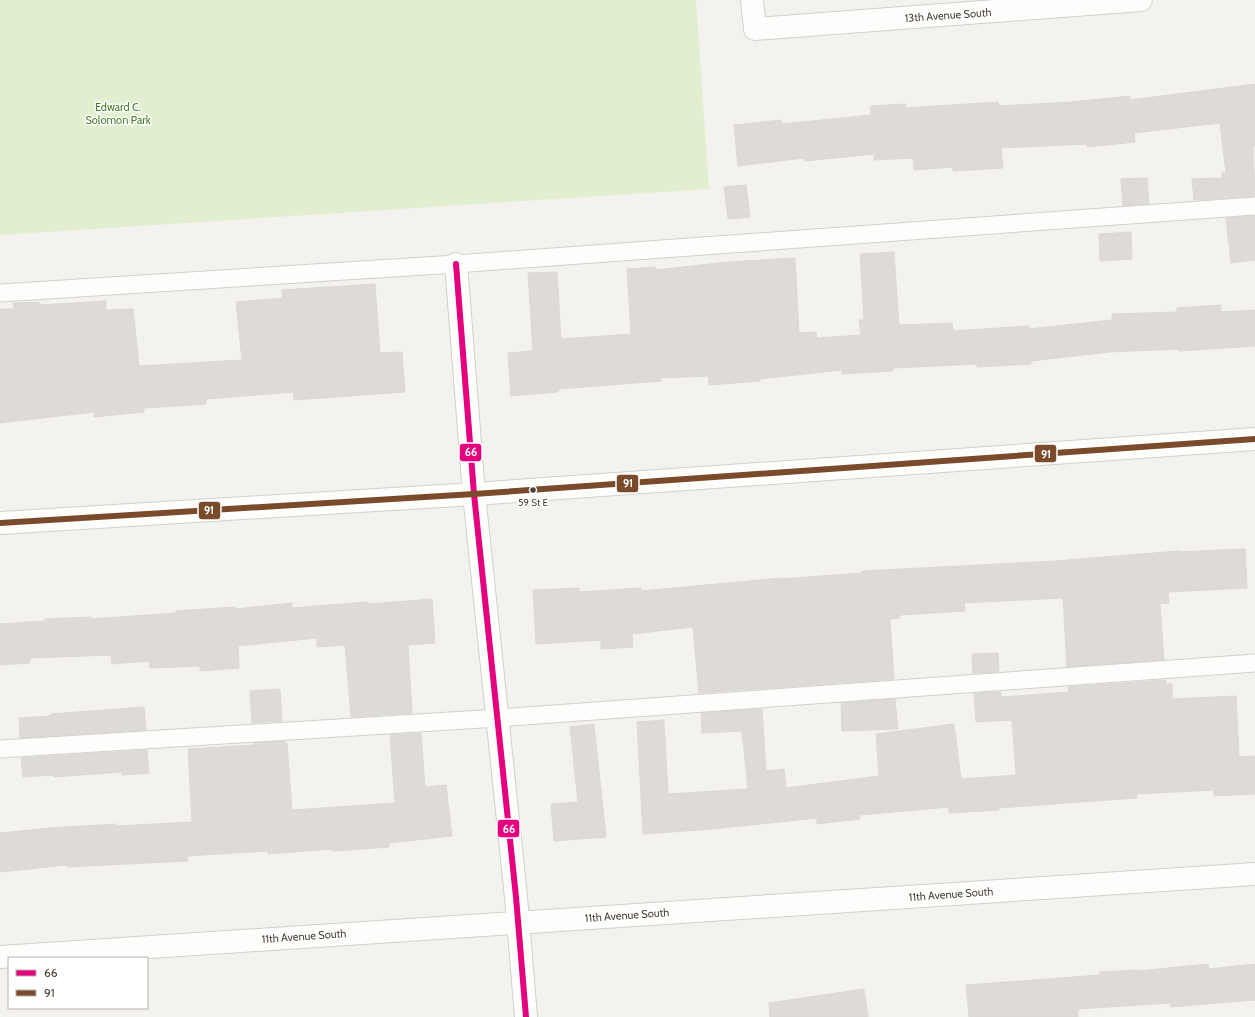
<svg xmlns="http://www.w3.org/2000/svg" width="1255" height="1017" viewBox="0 0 1255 1017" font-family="Cabin,sans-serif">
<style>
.green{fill:#e1eecf}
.building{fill:#dedbd6;stroke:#dcd9d4}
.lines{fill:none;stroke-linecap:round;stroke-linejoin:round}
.lane-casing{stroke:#d2d0cb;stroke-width:19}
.street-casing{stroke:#d2d0cb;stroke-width:24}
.lane{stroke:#fdfdfc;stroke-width:17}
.street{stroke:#fdfdfc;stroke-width:22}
.bus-1-casing{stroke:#fff;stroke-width:9}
.bus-2-casing{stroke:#fff;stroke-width:9}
.bus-1{stroke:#e5007d;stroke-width:6}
.bus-2{stroke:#7a4b2a;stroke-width:6}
.bus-dot{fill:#4b4439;stroke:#fff;stroke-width:1.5}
.labels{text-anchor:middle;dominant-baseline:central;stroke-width:3;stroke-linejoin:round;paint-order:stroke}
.bus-label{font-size:10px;fill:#4b4439;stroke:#fff}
.street-label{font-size:11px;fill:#4b4439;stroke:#fff}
.park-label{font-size:11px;fill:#4a7f2a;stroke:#fff}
.line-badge{stroke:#fff;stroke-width:1.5}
.badge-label{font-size:11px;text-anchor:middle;font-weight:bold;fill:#fff}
</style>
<rect width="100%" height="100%" fill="#f4f2ee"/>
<path class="green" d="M 0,0 L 696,0 L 709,189 L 0,235 Z"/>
<path class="building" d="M 1255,84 L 1255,146 L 1253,146 L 1255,196 L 1194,200 L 1192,179 L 1222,178 L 1222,173 L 1226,173 L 1220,123 L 1134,133 L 1135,142 L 1087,147 L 1087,144 L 1001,148 L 1003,168 L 953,171 L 953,167 L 914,170 L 913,158 L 874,160 L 874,154 L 805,161 L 804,158 L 738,166 L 734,125 L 781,120 L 782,124 L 871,115 L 871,106 L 906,104 L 906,108 L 998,102 L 999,106 L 1071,102 L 1130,96 L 1130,100 Z
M 1147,178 L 1149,204 L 1123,206 L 1121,179 Z
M 746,185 L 750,217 L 728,219 L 724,187 Z
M 1255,216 L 1255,260 L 1231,263 L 1226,218 Z
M 1131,232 L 1132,259 L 1100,261 L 1099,234 Z
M 894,252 L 899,325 L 952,323 L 953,331 L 1029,326 L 1029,329 L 1112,320 L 1112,314 L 1177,312 L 1177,308 L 1221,305 L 1221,312 L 1255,310 L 1255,346 L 1179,351 L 1179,349 L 1109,352 L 1031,361 L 1031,364 L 977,367 L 977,364 L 893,368 L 893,371 L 842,374 L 842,370 L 760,379 L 760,381 L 709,385 L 708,376 L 661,378 L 661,381 L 558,389 L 558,392 L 511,396 L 508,353 L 533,351 L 528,273 L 557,272 L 561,339 L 631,334 L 627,269 L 656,267 L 656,270 L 728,262 L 795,258 L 799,333 L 816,332 L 817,338 L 861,335 L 859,320 L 864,320 L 860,254 Z
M 375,284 L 380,353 L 402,352 L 405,392 L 294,400 L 294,392 L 206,399 L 206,404 L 144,408 L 144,412 L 94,417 L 94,412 L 0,423 L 0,309 L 14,309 L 13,303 L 39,302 L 39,305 L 106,301 L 106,310 L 133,309 L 139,366 L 242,360 L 236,302 L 283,298 L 282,290 Z
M 1245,549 L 1247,588 L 1168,592 L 1169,603 L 1160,604 L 1164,660 L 1067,667 L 1063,598 L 964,603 L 965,611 L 900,615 L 900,618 L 890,619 L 894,679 L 699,693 L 693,627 L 632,634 L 633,647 L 601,649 L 601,640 L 536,644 L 533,590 L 579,588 L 579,592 L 641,588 L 641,591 L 781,578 L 781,579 L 862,573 L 862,571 L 1055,561 L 1179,551 L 1179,552 Z
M 432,599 L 435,643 L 408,645 L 412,713 L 351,717 L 345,645 L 317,647 L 317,638 L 238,646 L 239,668 L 200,671 L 200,666 L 150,668 L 149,661 L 112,664 L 111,655 L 30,658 L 30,663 L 0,665 L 0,624 L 45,621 L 45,619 L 91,617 L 91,619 L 176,613 L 176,611 L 235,607 L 235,609 L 292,603 L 292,608 L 368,602 L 369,604 Z
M 998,653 L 999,672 L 973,673 L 972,654 Z
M 1166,680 L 1166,684 L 1172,684 L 1172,699 L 1236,696 L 1239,757 L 1255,756 L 1255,794 L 1214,796 L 1214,790 L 1136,794 L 1137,798 L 999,808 L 999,810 L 949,813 L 949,807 L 860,815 L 860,819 L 817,824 L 817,818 L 713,829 L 643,834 L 637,722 L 664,720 L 668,794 L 748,789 L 742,731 L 702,733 L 701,713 L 762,709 L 766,771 L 784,769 L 786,788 L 879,776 L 876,734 L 954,724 L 961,779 L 1016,775 L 1012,720 L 976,722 L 974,693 L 1001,692 L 1001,697 L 1069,692 L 1068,687 Z
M 280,689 L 282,721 L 252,723 L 250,691 Z
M 895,699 L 898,729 L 842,731 L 841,703 Z
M 144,707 L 146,730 L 20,738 L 19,718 L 51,716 L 51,714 Z
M 594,724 L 606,837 L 554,841 L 551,804 L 578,802 L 570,727 Z
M 421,733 L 425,787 L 446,785 L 452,836 L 389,843 L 389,847 L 333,851 L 333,849 L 268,854 L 268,851 L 187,856 L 188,861 L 67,867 L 67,865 L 0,872 L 0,833 L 50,828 L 116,824 L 116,826 L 192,822 L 188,749 L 254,745 L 254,743 L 284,741 L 284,743 L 287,743 L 292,810 L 395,803 L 390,735 Z
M 147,750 L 149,773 L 122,775 L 122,772 L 54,777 L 54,775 L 23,777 L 21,758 Z
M 1208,964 L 1209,969 L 1255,964 L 1255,1000 L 1171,1007 L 1170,1003 L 1078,1009 L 1078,1017 L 969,1017 L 966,985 L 1100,975 L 1100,972 L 1138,970 L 1138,971 Z
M 864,989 L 868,1017 L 770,1017 L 769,1003 Z"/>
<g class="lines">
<g class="lane-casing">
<path id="lane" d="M 0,293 L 456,264 L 1255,206
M 0,749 L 498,718 L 1255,663"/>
</g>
<g class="street-casing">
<path id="street" d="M 752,0 L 755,29 L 1141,0
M 456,264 L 474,494 L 516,897 L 526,1017
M 0,523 L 474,494 L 1255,439
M 0,957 L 1255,874"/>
</g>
<use href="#lane" class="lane"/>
<use href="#street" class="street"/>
<g class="bus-1-casing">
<path id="bus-1" d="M 456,264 L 474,494 L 516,897 L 526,1017"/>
</g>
<g class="bus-2-casing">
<path id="bus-2" d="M 0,523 L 474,494 L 1255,439"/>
</g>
<use href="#bus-1" class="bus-1"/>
<use href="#bus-2" class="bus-2"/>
</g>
<circle class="bus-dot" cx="533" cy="490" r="3.5"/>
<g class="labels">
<g class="bus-label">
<text x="533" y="502">59 St E</text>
</g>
<g class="street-label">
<text transform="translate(948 15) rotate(-4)">13th Avenue South</text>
<text transform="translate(951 894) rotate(-4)">11th Avenue South</text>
<text transform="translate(627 915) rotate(-4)">11th Avenue South</text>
<text transform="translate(304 936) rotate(-4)">11th Avenue South</text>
</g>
<g class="park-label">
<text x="118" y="107">Edward C.<tspan x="118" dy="13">Solomon Park</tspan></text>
</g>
</g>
<g class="line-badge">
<rect x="459" y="443" width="23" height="19" rx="4" fill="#e5007d"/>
<rect x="1034" y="444" width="23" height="19" rx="4" fill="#7a4b2a"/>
<rect x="616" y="474" width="23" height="19" rx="4" fill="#7a4b2a"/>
<rect x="198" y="501" width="23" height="19" rx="4" fill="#7a4b2a"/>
<rect x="497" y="819" width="23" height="19" rx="4" fill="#e5007d"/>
</g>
<g class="badge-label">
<text x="471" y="456">66</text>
<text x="1046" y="458">91</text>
<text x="628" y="487">91</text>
<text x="209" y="514">91</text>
<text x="509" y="833">66</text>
</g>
<rect x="8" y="957" width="140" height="52" fill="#ffffff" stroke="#b7b4b0"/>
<rect x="16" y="970" width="20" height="6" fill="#e5007d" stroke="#b7b4b0"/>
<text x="44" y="977" font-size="12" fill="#4b4439">66</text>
<rect x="16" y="990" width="20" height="6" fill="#7a4b2a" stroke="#b7b4b0"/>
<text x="44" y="997" font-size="12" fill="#4b4439">91</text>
</svg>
